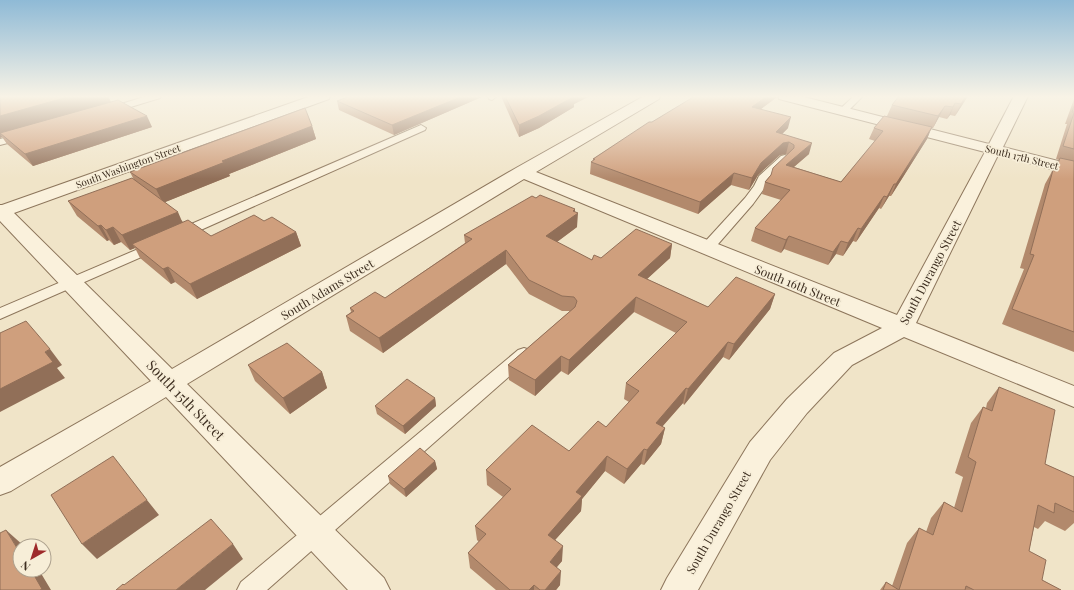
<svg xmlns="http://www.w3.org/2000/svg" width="1074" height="590" viewBox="0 0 1074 590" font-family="'Playfair Display',serif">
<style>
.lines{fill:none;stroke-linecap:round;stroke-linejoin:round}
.lane-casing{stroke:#8d765c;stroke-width:2}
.street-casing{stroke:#8d765c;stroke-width:2}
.lane{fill:#faf1dc;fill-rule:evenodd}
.street{fill:#faf1dc;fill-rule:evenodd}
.wall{fill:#b2896c}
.shaded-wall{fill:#916f58}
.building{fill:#cf9f7d;stroke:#916f58}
.labels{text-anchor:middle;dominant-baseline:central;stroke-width:3.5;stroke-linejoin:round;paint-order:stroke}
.far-street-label{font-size:10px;fill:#3d2e20;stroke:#f7eed8}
.street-label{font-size:12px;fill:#3d2e20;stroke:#f7eed8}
.near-street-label{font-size:14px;fill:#3d2e20;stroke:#f7eed8}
</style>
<rect width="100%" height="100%" fill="#f0e4c8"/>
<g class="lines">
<g class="lane-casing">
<path id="lane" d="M 147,96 L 161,96 L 160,98 L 111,113 L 105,113 L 103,111 L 105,109 Z
M 488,96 L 497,96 L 492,100 L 489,99 Z
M 854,96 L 863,96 L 846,113 L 840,113 L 838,111 L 840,109 Z
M 421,125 L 426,128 L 425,130 L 185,237 L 175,237 L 173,234 L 175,231 Z
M 23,133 L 28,136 L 27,138 L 0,145 L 0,139 Z
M 785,155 L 790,158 L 768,179 L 766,186 L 753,204 L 712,251 L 702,251 L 700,248 L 702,245 L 745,198 L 754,186 L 759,176 L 781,156 Z
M 157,241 L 162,242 L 164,245 L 162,248 L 0,319 L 0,308 Z
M 524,348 L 530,350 L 532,354 L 530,358 L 267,590 L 237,590 L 241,582 L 518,350 Z"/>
</g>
<g class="street-casing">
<path id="street" d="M 311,96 L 330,96 L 329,99 L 14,213 L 172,369 L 516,168 L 644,96 L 660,96 L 659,99 L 536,172 L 897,315 L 985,152 L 779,99 L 778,96 L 800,96 L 989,144 L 1014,96 L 1028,96 L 1003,147 L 1074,165 L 1074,175 L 998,155 L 916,323 L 1074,386 L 1074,407 L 904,337 L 852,365 L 807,413 L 770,460 L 698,590 L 661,590 L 667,578 L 750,442 L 787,399 L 834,353 L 882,328 L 524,179 L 187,384 L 384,578 L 390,590 L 348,590 L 166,397 L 11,491 L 0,495 L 0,467 L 151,381 L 0,221 L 0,205 L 2,205 Z"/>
</g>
<use href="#lane" class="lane"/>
<use href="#street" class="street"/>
</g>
<path class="wall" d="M 0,96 L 108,96 L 111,102 L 152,127 L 33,166 L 7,144 L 2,137 L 0,138 Z
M 350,96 L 484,96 L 394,135 L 339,110 L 337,101 Z
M 501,96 L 590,96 L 574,104 L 574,107 L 539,128 L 519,137 Z
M 968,96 L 955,116 L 950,115 L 947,119 L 939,117 L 933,128 L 931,128 L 927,139 L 891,196 L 889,196 L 881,209 L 879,208 L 856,242 L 853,241 L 843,256 L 836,254 L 828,265 L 784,249 L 781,253 L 751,241 L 755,228 L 781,200 L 762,194 L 765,182 L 787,155 L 786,154 L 780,155 L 758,175 L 749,190 L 731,185 L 698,214 L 590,174 L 591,162 L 593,161 L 593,159 L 652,122 L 777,97 L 761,109 L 788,128 L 782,134 L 809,154 L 794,167 L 841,182 L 875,141 L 869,139 L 874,128 L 887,116 L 892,105 Z
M 1074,99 L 1074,352 L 1002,324 L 1024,269 L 1020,268 L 1045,184 L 1050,175 L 1052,171 L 1059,160 L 1056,159 L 1067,124 L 1065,124 Z
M 312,126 L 316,139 L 229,174 L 230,176 L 165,202 L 183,222 L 211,236 L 264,221 L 296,232 L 301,246 L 197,299 L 175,282 L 171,284 L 140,258 L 135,248 L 130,250 L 121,242 L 114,245 L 109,240 L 107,241 L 77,216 L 68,201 L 134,180 L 130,172 Z
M 575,212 L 577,227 L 557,242 L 592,260 L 672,244 L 670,258 L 647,279 L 708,307 L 775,294 L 770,309 L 729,360 L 723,357 L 684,405 L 683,403 L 662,427 L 665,428 L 661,444 L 644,465 L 641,464 L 624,484 L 605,471 L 582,499 L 581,511 L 555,540 L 562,561 L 557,567 L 560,585 L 556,590 L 496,590 L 470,568 L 468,553 L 479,542 L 477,540 L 475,526 L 503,497 L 487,485 L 486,470 L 569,451 L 606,427 L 629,402 L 624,399 L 626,383 L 676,333 L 634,312 L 568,375 L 561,371 L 535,396 L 509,380 L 508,365 L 570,311 L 562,311 L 529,294 L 506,264 L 383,353 L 350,331 L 346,316 L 351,312 L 350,308 L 385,298 L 465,243 L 464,235 Z
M 248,365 L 322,372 L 327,388 L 290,414 L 255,381 Z
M 999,387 L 1045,464 L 1074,477 L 1074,523 L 1065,531 L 1045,521 L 1038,529 L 1034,527 L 1029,551 L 1042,580 L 1061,590 L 880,590 L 886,582 L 892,586 L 907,543 L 919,528 L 926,532 L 931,518 L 944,502 L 954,508 L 963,477 L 955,473 L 971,423 L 983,407 L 986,408 L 987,403 Z
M 435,398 L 436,406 L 405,434 L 377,414 L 375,406 Z
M 435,461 L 437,469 L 406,497 L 390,484 L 388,476 Z"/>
<path class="shaded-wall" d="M 71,96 L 108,96 L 112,105 L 0,133 L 0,116 Z
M 463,96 L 484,96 L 394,135 L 392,125 Z
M 571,96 L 590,96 L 574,104 L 574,107 L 539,128 L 519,137 L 519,125 Z
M 767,96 L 777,96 L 777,97 L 750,117 L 752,107 Z
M 966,96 L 968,96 L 955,116 L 961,104 Z
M 955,103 L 950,115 L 947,119 Z
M 945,106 L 933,128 L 938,116 Z
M 147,116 L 152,127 L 33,166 L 25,154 Z
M 791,117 L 788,128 L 773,143 L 776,132 Z
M 312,126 L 316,139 L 229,174 L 230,176 L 163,203 L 156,189 L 222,161 Z
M 932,127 L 927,139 L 891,196 L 896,184 Z
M 0,133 L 2,137 L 0,138 Z
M 789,142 L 786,154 L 780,155 L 758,175 L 749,190 L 752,178 L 761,163 L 783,143 Z
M 812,143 L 809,154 L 782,177 L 786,165 Z
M 734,173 L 731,185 L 698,214 L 700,202 Z
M 894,184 L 889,196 L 881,209 L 887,197 Z
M 884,196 L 879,208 L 856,242 L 861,229 Z
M 575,209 L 575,215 L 578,213 L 577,227 L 546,250 L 546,236 Z
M 178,212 L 184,226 L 132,244 L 135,248 L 130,250 L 122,235 Z
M 101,225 L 109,240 L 107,241 L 98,226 Z
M 113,227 L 121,242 L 114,245 L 106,230 Z
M 858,228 L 853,241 L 843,256 L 848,243 Z
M 296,232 L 301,246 L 197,299 L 190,284 Z
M 789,236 L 784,249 L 781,253 L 786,240 Z
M 841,241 L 836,254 L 828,265 L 833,252 Z
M 672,244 L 670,258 L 636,289 L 638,275 Z
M 506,250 L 506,264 L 383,353 L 379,338 Z
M 168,267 L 175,282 L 171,284 L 163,269 Z
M 775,294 L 770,309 L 729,360 L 734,344 Z
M 636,297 L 634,312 L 568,375 L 569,360 Z
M 728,342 L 723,357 L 684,405 L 688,389 Z
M 50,349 L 62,365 L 57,368 L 65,378 L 0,412 L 0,389 L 45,352 Z
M 561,356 L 561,371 L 535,396 L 535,380 Z
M 322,372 L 327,388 L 290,414 L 283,398 Z
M 686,388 L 683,403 L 652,438 L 656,423 Z
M 435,398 L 436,406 L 405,434 L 403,426 Z
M 665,428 L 661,444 L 644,465 L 647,450 Z
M 644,449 L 641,464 L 624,484 L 627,469 Z
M 607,456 L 605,471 L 582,499 L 581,511 L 547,549 L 548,535 L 576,492 Z
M 435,461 L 437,469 L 406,497 L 404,489 Z
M 147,500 L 159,515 L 97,559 L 82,544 Z
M 6,530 L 24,546 L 20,546 L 20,553 Z
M 233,544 L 243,559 L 205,590 L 176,590 Z
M 563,546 L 562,561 L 549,576 L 550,562 Z
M 31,570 L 39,570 L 51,590 L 40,590 Z
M 561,571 L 560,585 L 556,590 L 545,590 Z
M 534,585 L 534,590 L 529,590 Z"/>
<path class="building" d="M 0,96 L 71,96 L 0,116 Z
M 350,96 L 463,96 L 392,125 L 337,101 Z
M 505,96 L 575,96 L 539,116 L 519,125 Z
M 695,96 L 767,96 L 752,107 L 791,117 L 776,132 L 812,143 L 786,165 L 841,182 L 883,131 L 874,128 L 884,116 L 932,127 L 896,184 L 894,184 L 887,197 L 884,196 L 861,229 L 858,228 L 848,243 L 841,241 L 833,252 L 789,236 L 786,240 L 755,228 L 790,190 L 765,182 L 771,175 L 773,168 L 794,148 L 794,145 L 789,142 L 783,143 L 761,163 L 752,178 L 734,173 L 700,202 L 591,162 L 595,159 L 593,159 L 649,122 L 652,122 Z
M 899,96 L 966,96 L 961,104 L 955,103 L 953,107 L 945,106 L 938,116 L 892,105 Z
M 118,100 L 147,116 L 25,154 L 0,133 Z
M 1074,106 L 1074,112 L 1072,112 Z
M 305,108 L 312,126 L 222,161 L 225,162 L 156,189 L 130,172 Z
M 1074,113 L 1074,149 L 1063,146 Z
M 1060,158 L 1074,161 L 1074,332 L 1012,309 L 1034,255 L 1030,254 L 1053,170 L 1055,171 Z
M 132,178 L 178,212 L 122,235 L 113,227 L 106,230 L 101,225 L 98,226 L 68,201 Z
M 540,195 L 575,209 L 573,211 L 578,213 L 546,236 L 592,260 L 594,255 L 601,258 L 636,229 L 672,244 L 638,275 L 708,307 L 736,277 L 775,294 L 734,344 L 728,342 L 688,389 L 686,388 L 656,423 L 665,428 L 647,450 L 644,449 L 627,469 L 607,456 L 576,492 L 582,496 L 548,535 L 563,546 L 550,562 L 561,571 L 545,590 L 540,590 L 534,585 L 529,590 L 510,590 L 468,553 L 486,534 L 475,526 L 511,489 L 486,470 L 532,425 L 569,451 L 598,421 L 606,427 L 639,391 L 626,383 L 687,322 L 636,297 L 569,360 L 561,356 L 535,380 L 508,365 L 575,307 L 577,301 L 574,297 L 562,296 L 529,280 L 506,250 L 379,338 L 346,316 L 354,311 L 350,308 L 375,292 L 385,298 L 472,239 L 464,235 L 532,196 L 536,198 Z
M 254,215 L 264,221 L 272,217 L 296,232 L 190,284 L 168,267 L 163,269 L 132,244 L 188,220 L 211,236 Z
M 26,321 L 50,349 L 45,352 L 53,362 L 0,389 L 0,333 Z
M 287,343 L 322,372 L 283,398 L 248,365 Z
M 407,379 L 435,398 L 403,426 L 375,406 Z
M 999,387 L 1055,410 L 1045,464 L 1074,477 L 1074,512 L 1055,503 L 1054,513 L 1038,505 L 1029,551 L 1046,560 L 1042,580 L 1061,590 L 974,590 L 966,586 L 965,590 L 899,590 L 919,528 L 933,535 L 944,502 L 962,512 L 976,462 L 968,457 L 983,407 L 992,411 Z
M 420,448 L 435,461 L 404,489 L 388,476 Z
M 113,456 L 147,500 L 82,544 L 51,495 Z
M 211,519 L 233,544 L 176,590 L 116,590 L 123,584 L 124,585 Z
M 6,530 L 20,553 L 20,570 L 31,570 L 42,589 L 40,590 L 0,590 L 0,533 Z
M 886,582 L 899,590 L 883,590 Z"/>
<linearGradient id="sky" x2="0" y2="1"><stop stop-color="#8fbad6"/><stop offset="0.54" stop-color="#f8f3e6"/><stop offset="1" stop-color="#f8f3e6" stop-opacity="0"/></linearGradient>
<rect width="1074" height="179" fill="url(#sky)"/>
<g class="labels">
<g class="far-street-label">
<text transform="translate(1022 157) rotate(14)">South 17th Street</text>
<text transform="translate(128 166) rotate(-20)">South Washington Street</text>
</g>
<g class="street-label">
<text transform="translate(930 272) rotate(-62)">South Durango Street</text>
<text transform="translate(798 285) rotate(22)">South 16th Street</text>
<text transform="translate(327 289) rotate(-31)">South Adams Street</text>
<text transform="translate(718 522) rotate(-60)">South Durango Street</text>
</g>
<g class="near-street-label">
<text transform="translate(186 400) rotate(46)">South 15th Street</text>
</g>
</g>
<g transform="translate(32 558) rotate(219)"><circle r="19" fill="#f7eed8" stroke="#ada18e"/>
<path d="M0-3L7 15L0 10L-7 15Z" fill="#9e2a2b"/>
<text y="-6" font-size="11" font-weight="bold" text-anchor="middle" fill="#3d2e20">N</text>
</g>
</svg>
